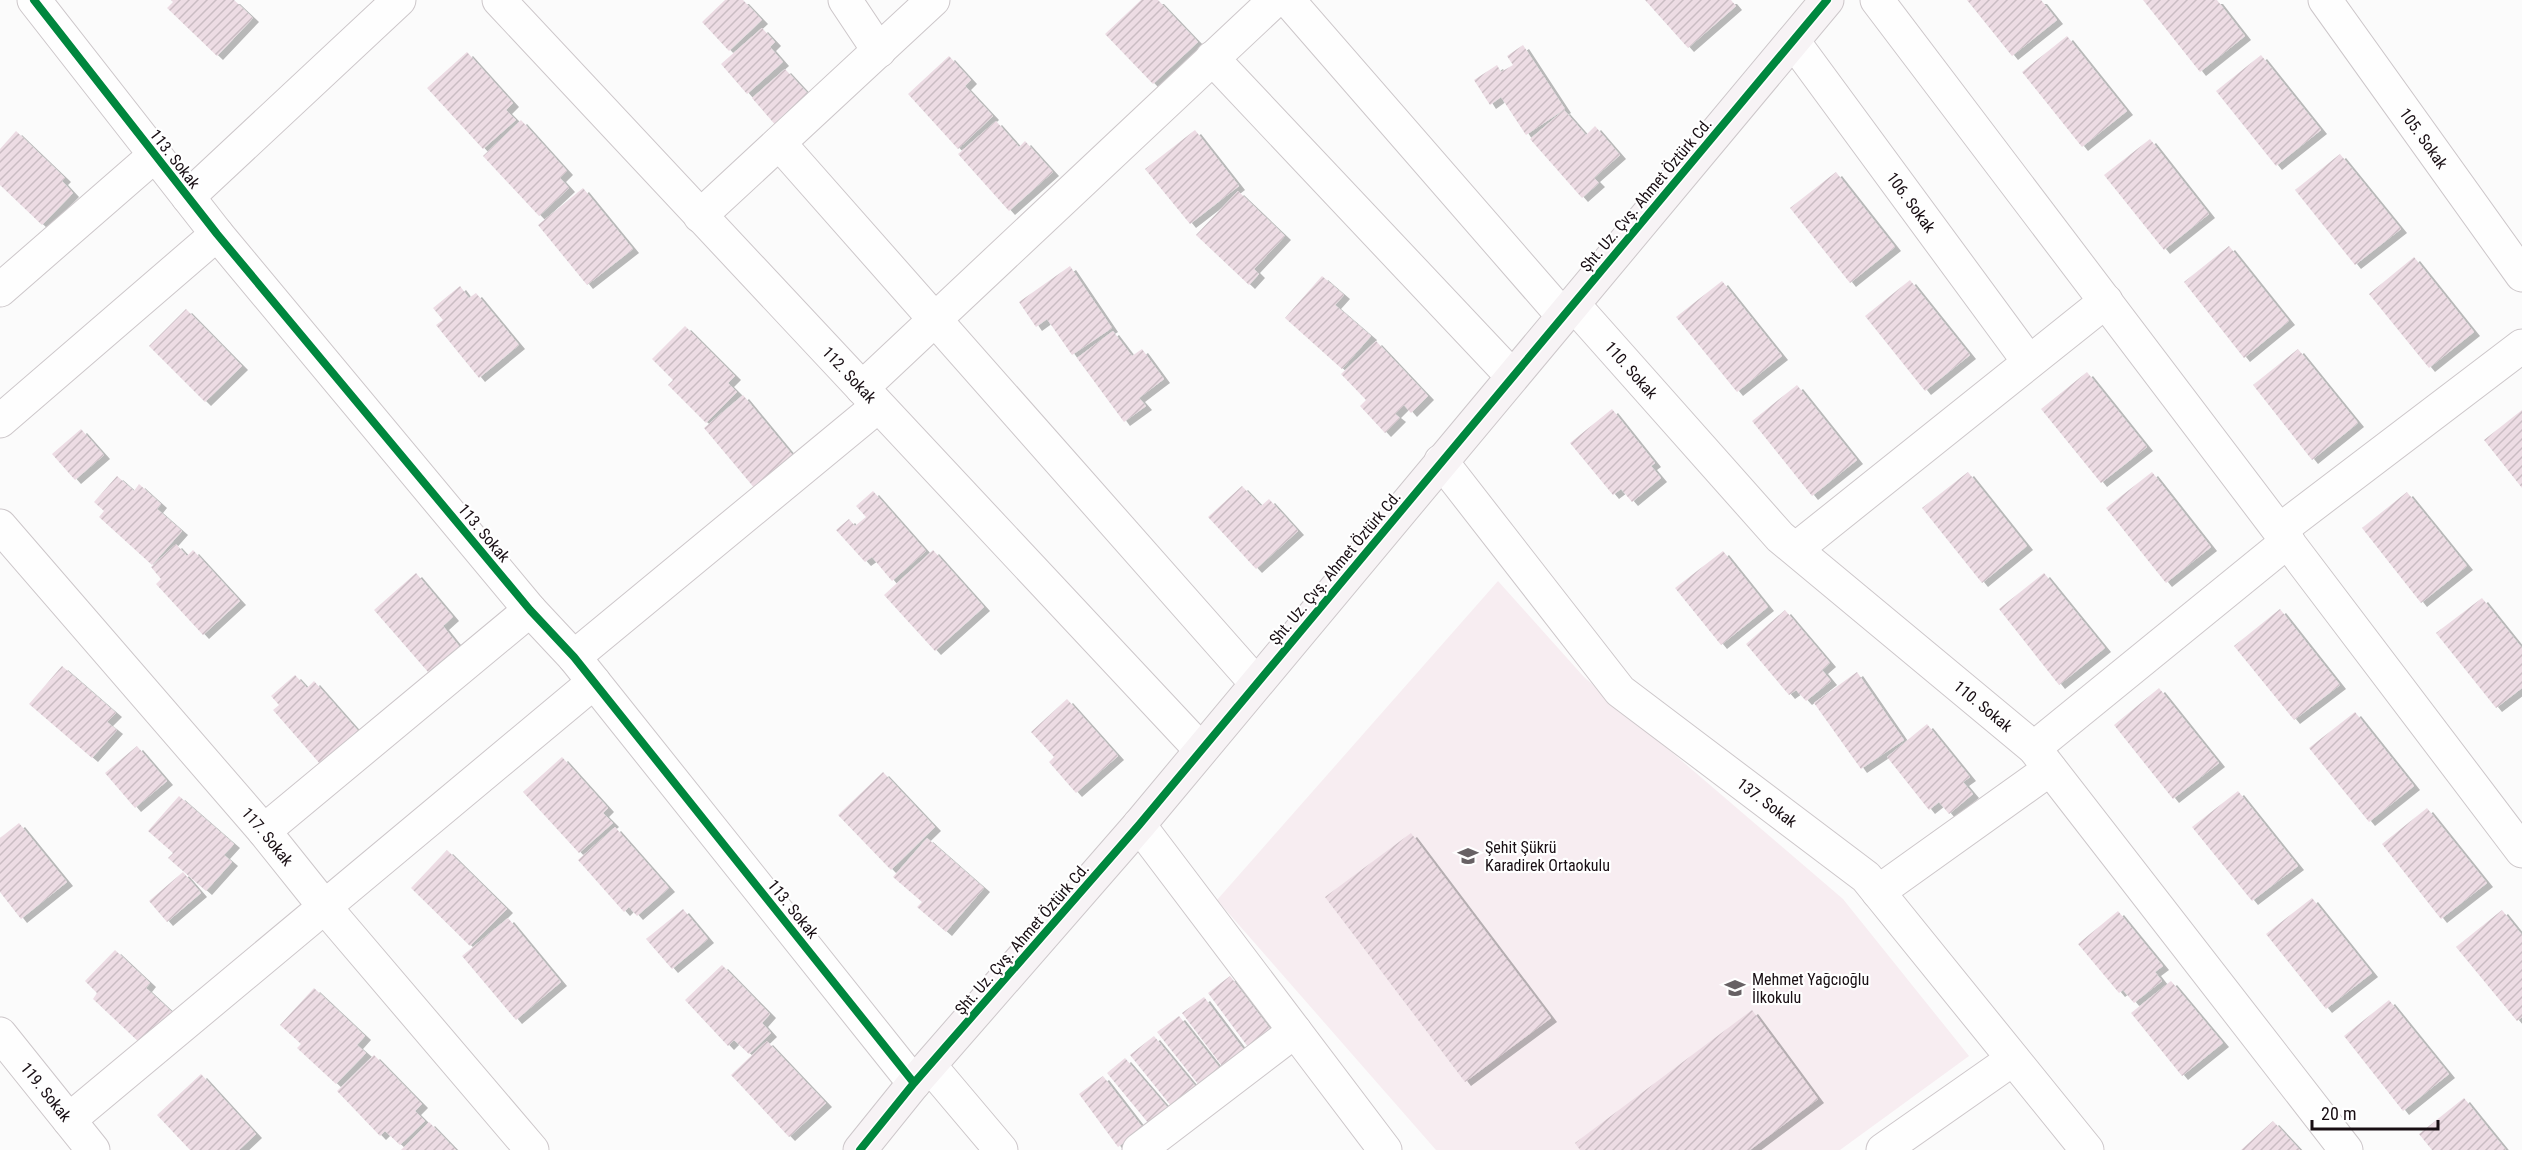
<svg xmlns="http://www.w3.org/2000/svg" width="2522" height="1150" viewBox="0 0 2522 1150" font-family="'Roboto Condensed',sans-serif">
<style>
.built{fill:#f7edf1}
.building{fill:url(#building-hatch);filter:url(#shadow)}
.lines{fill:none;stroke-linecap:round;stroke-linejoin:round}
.street-casing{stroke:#cdc7ca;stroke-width:35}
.secondary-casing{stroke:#cdc7ca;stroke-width:35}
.street{stroke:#fefefe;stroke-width:33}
.secondary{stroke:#f7f3f5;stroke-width:33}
.cycleway-casing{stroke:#fff;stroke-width:11}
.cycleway{stroke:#00873e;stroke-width:8}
.labels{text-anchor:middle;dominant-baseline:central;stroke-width:4.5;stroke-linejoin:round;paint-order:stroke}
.street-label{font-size:16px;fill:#180e13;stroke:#fff}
.poi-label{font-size:16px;fill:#180e13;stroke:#fff;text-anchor:start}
</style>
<defs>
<pattern id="building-hatch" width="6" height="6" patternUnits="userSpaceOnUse" patternTransform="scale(1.5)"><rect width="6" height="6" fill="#eddce4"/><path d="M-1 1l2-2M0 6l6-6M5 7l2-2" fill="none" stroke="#cabcc3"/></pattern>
<filter id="shadow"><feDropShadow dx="6" dy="4" stdDeviation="0" flood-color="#0004"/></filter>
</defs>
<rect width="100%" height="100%" fill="#fbfbfb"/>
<path class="built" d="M 1498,581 L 1584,677 L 1843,899 L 1969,1056 L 1840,1150 L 1436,1150 L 1217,900 Z"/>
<path class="building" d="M 171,0 L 234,0 L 253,18 L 217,56 L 167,8 L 173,2 Z
M 725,0 L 743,0 L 762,20 L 729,51 L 702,22 Z
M 1141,0 L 1158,0 L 1198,42 L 1153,84 L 1105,34 Z
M 1645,0 L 1731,0 L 1736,6 L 1688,48 Z
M 1967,0 L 2041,0 L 2057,20 L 2012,56 Z
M 2143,0 L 2217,0 L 2245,36 L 2200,72 Z
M 762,28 L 775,42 L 770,47 L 783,62 L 747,94 L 721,64 Z
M 2067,36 L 2127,111 L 2082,147 L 2022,72 Z
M 1523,45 L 1565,109 L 1526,135 L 1501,97 L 1490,105 L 1474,80 L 1497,65 L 1501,72 L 1513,65 L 1507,56 Z
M 467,52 L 513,103 L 506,110 L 516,120 L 483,149 L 427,88 Z
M 2261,55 L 2321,130 L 2276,166 L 2216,91 Z
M 949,56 L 971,80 L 965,86 L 993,116 L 958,149 L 908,94 Z
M 785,69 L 812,98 L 778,128 L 752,98 Z
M 1564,110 L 1586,135 L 1595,126 L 1620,155 L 1594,178 L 1599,183 L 1582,198 L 1530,139 Z
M 521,120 L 567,171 L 560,178 L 569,188 L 539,216 L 483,156 Z
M 996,121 L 1019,147 L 1025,141 L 1053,172 L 1009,211 L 958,154 Z
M 1195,130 L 1239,186 L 1190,224 L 1145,169 Z
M 16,131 L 65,178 L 62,181 L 73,193 L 42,225 L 0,185 L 0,149 Z
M 2150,139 L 2209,214 L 2164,250 L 2104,175 Z
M 2340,154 L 2401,229 L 2355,265 L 2295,190 Z
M 1836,172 L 1895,247 L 1850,283 L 1790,208 Z
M 583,188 L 633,249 L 587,285 L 538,225 Z
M 1238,191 L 1285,236 L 1254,269 L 1259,274 L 1249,285 L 1196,235 Z
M 2229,246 L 2289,321 L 2244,358 L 2184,282 Z
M 2414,257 L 2474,332 L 2429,368 L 2369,294 Z
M 1070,266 L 1112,328 L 1072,355 L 1047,319 L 1036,327 L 1019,302 Z
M 1322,276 L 1344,295 L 1335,305 L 1371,336 L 1342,369 L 1285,318 Z
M 1910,280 L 1970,355 L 1925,391 L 1865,316 Z
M 1722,281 L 1782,356 L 1737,392 L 1676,317 Z
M 460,286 L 469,298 L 476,293 L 519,345 L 479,378 L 436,325 L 443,320 L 433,308 Z
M 186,309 L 242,366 L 205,402 L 149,346 Z
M 685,326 L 735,376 L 728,383 L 737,392 L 706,423 L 668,385 L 673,380 L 652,359 Z
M 1113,331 L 1132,356 L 1142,349 L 1164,379 L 1139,398 L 1146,406 L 1124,422 L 1077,358 Z
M 1376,341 L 1428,396 L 1411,413 L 1404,405 L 1395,414 L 1400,418 L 1385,433 L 1360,406 L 1366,400 L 1341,374 Z
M 2298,349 L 2358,423 L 2312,460 L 2253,385 Z
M 2087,372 L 2147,447 L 2101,483 L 2041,409 Z
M 1797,385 L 1857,460 L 1812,496 L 1752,421 Z
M 743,395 L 795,458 L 756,490 L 704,428 Z
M 1612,409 L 1655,463 L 1651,466 L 1661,478 L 1632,502 L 1621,489 L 1613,495 L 1570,443 Z
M 2522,410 L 2522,488 L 2484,440 Z
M 81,429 L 104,455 L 75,480 L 52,454 Z
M 1968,472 L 2027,546 L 1982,583 L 1922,508 Z
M 2152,472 L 2211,547 L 2166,583 L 2106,508 Z
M 117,476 L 134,491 L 139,484 L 161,504 L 157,509 L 182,531 L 152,565 L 99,517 L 104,511 L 94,502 Z
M 1242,486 L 1261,506 L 1269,499 L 1298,531 L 1256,569 L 1208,517 Z
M 873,491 L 926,551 L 892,581 L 872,557 L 865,562 L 836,530 L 849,519 L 855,526 L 866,517 L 856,506 Z
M 2407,492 L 2467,566 L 2421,603 L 2362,528 Z
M 176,544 L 187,556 L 193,550 L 240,601 L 203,635 L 156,584 L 161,579 L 151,567 Z
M 933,550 L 984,607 L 935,651 L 884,595 Z
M 1723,551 L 1768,607 L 1721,645 L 1675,588 Z
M 416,573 L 453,617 L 443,626 L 459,646 L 428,672 L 374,610 Z
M 2044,573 L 2105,648 L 2059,685 L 1999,609 Z
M 2482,598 L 2522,648 L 2522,688 L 2496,708 L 2436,633 Z
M 2280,609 L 2340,685 L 2294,720 L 2234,646 Z
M 1785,610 L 1830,663 L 1822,670 L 1831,681 L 1806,701 L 1796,690 L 1789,695 L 1746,644 Z
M 62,666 L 116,713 L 107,722 L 117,730 L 92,758 L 29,704 Z
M 1857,672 L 1904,740 L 1861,769 L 1814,703 Z
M 295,675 L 307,688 L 314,681 L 359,732 L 321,765 L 273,710 L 279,705 L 271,696 Z
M 2159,688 L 2219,763 L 2173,799 L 2114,725 Z
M 1067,699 L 1118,756 L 1076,793 L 1049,762 L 1054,757 L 1031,732 Z
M 2355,712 L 2414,786 L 2369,822 L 2309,748 Z
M 1927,724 L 1970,777 L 1963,782 L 1973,794 L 1949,814 L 1939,802 L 1929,810 L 1887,757 Z
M 137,746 L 167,781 L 135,808 L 105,773 Z
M 562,757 L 608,808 L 603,813 L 613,823 L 579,853 L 523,792 Z
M 883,772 L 935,827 L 891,870 L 838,815 Z
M 2238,791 L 2298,866 L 2252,901 L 2192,827 Z
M 179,796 L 234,844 L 224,855 L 232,862 L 206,891 L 168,858 L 173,853 L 148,831 Z
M 2427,808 L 2487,883 L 2441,919 L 2382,844 Z
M 19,823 L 67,882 L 21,919 L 0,892 L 0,838 Z
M 615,827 L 669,888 L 637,916 L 629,907 L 624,912 L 578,860 Z
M 1411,833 L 1551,1018 L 1465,1082 L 1325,897 Z
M 927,838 L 984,888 L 946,932 L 917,907 L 922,902 L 893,877 Z
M 447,850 L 507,909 L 470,946 L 411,888 Z
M 183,872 L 201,893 L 167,922 L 149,901 Z
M 2312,898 L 2372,973 L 2326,1009 L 2266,934 Z
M 683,909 L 708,939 L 672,969 L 646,939 Z
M 2502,910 L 2522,935 L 2522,1017 L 2517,1021 L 2456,947 Z
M 2118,911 L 2163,966 L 2155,972 L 2162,981 L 2134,1003 L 2123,990 L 2119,993 L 2078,944 Z
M 508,918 L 561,982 L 516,1020 L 462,956 Z
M 115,950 L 150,983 L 146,988 L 173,1013 L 142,1045 L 93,999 L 97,993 L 85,981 Z
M 722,965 L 770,1014 L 762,1023 L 771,1033 L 749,1054 L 734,1040 L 728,1046 L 685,1000 Z
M 1230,976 L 1271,1030 L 1248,1047 L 1208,993 Z
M 2171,981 L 2223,1043 L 2182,1076 L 2131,1013 Z
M 314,988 L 365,1036 L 357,1045 L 366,1053 L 336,1084 L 297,1048 L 301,1044 L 280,1025 Z
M 1204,997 L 1244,1050 L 1222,1066 L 1182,1013 Z
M 2389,1000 L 2449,1074 L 2403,1111 L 2344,1036 Z
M 1752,1010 L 1818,1099 L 1750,1150 L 1580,1150 L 1575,1143 Z
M 1179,1016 L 1219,1067 L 1198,1084 L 1157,1032 Z
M 1154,1036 L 1196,1087 L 1171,1106 L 1130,1055 Z
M 767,1041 L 826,1103 L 789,1137 L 731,1075 Z
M 374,1055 L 422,1104 L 415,1111 L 425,1121 L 400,1145 L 385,1131 L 380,1136 L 337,1091 Z
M 1125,1058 L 1168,1108 L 1149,1124 L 1107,1073 Z
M 201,1074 L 256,1134 L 239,1150 L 190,1150 L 157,1115 Z
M 1103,1076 L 1143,1128 L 1118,1147 L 1079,1094 Z
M 2464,1098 L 2506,1150 L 2432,1150 L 2419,1134 Z
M 2273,1121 L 2300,1150 L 2241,1150 Z
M 429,1122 L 456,1150 L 401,1150 Z"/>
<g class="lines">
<g class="street-casing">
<g id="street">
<path d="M 34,0 L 217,234 L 530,610 L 574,657 L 914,1083"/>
<path id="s1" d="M 499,0 L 1201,750"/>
<path d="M 845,0 L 879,51"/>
<path d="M 1288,0 L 1563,316"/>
<path d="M 1877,0 L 2522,851"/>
<path id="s2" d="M 2325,0 L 2522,275"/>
<path id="s3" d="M 1793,41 L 2029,362"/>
<path d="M 1212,58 L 1512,376"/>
<path d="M 779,143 L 1256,683"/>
<path d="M 188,197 L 399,0"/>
<path d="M 700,216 L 933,0"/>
<path d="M 0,290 L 155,155"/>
<path id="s4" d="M 1573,304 L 1780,537 L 2034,748 L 2346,1150"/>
<path d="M 862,388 L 1275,0"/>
<path d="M 0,421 L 217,234"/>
<path id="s5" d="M 1441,461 L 1620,691 L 1866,877 L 2087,1150"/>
<path id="s6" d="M 0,526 L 264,831 L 324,906 L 532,1150"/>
<path d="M 2280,530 L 2522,346"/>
<path d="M 1796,549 L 2106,301"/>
<path d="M 574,657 L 878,406"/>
<path d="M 2034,748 L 2288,541"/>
<path d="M 1139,825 L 1385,1150"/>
<path d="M 264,831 L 530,610"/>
<path d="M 1878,892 L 2050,769"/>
<path id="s7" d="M 0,1034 L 93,1150"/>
<path d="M 930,1066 L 1001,1150"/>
<path d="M 69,1120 L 594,682"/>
<path d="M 1139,1150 L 1295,1031"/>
<path d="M 1883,1150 L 2013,1059"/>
</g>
</g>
<g class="secondary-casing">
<path id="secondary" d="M 860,1150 L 914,1083 L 1139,825 L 1827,0"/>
</g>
<use href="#street" class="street"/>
<use href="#secondary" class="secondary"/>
<g class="cycleway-casing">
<path id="cycleway" d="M 34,0 L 217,234 L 530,610 L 574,657 L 914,1083
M 860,1150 L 914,1083 L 1139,825 L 1827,0"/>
</g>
<use href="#cycleway" class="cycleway"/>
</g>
<defs>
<g id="school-bare" transform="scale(1.62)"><path d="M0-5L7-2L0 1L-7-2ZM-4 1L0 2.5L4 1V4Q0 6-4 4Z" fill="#676164" stroke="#fff" stroke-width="2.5" paint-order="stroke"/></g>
</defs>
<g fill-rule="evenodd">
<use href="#school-bare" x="1468" y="856"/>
<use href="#school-bare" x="1735" y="988"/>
</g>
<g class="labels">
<g class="street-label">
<text stroke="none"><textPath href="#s2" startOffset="170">105. Sokak</textPath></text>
<text transform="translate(175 159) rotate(52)">113. Sokak</text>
<text transform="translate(1646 195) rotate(-50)">Şht. Uz. Çvş. Ahmet Öztürk Cd.</text>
<text stroke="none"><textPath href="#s3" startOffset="200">106. Sokak</textPath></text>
<text stroke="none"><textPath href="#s4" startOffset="88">110. Sokak</textPath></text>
<text stroke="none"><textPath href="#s1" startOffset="513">112. Sokak</textPath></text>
<text transform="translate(484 533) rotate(50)">113. Sokak</text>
<text transform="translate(1335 568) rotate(-50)">Şht. Uz. Çvş. Ahmet Öztürk Cd.</text>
<text stroke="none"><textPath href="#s4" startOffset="576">110. Sokak</textPath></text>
<text stroke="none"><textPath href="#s5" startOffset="476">137. Sokak</textPath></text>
<text stroke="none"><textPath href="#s6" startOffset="410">117. Sokak</textPath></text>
<text transform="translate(793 909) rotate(51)">113. Sokak</text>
<text transform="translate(1022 939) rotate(-49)">Şht. Uz. Çvş. Ahmet Öztürk Cd.</text>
<text stroke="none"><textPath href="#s7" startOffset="74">119. Sokak</textPath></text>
</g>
<g class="poi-label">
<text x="1485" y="847">Şehit Şükrü<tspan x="1485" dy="18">Karadirek Ortaokulu</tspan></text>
<text x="1752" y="979">Mehmet Yağcıoğlu<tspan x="1752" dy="18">İlkokulu</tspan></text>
</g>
</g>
<path d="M2312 1120v9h126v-9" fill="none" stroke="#180e13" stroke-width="3"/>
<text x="2321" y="1120" font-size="18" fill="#180e13" stroke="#ffffff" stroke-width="4.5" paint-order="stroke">20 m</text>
</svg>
